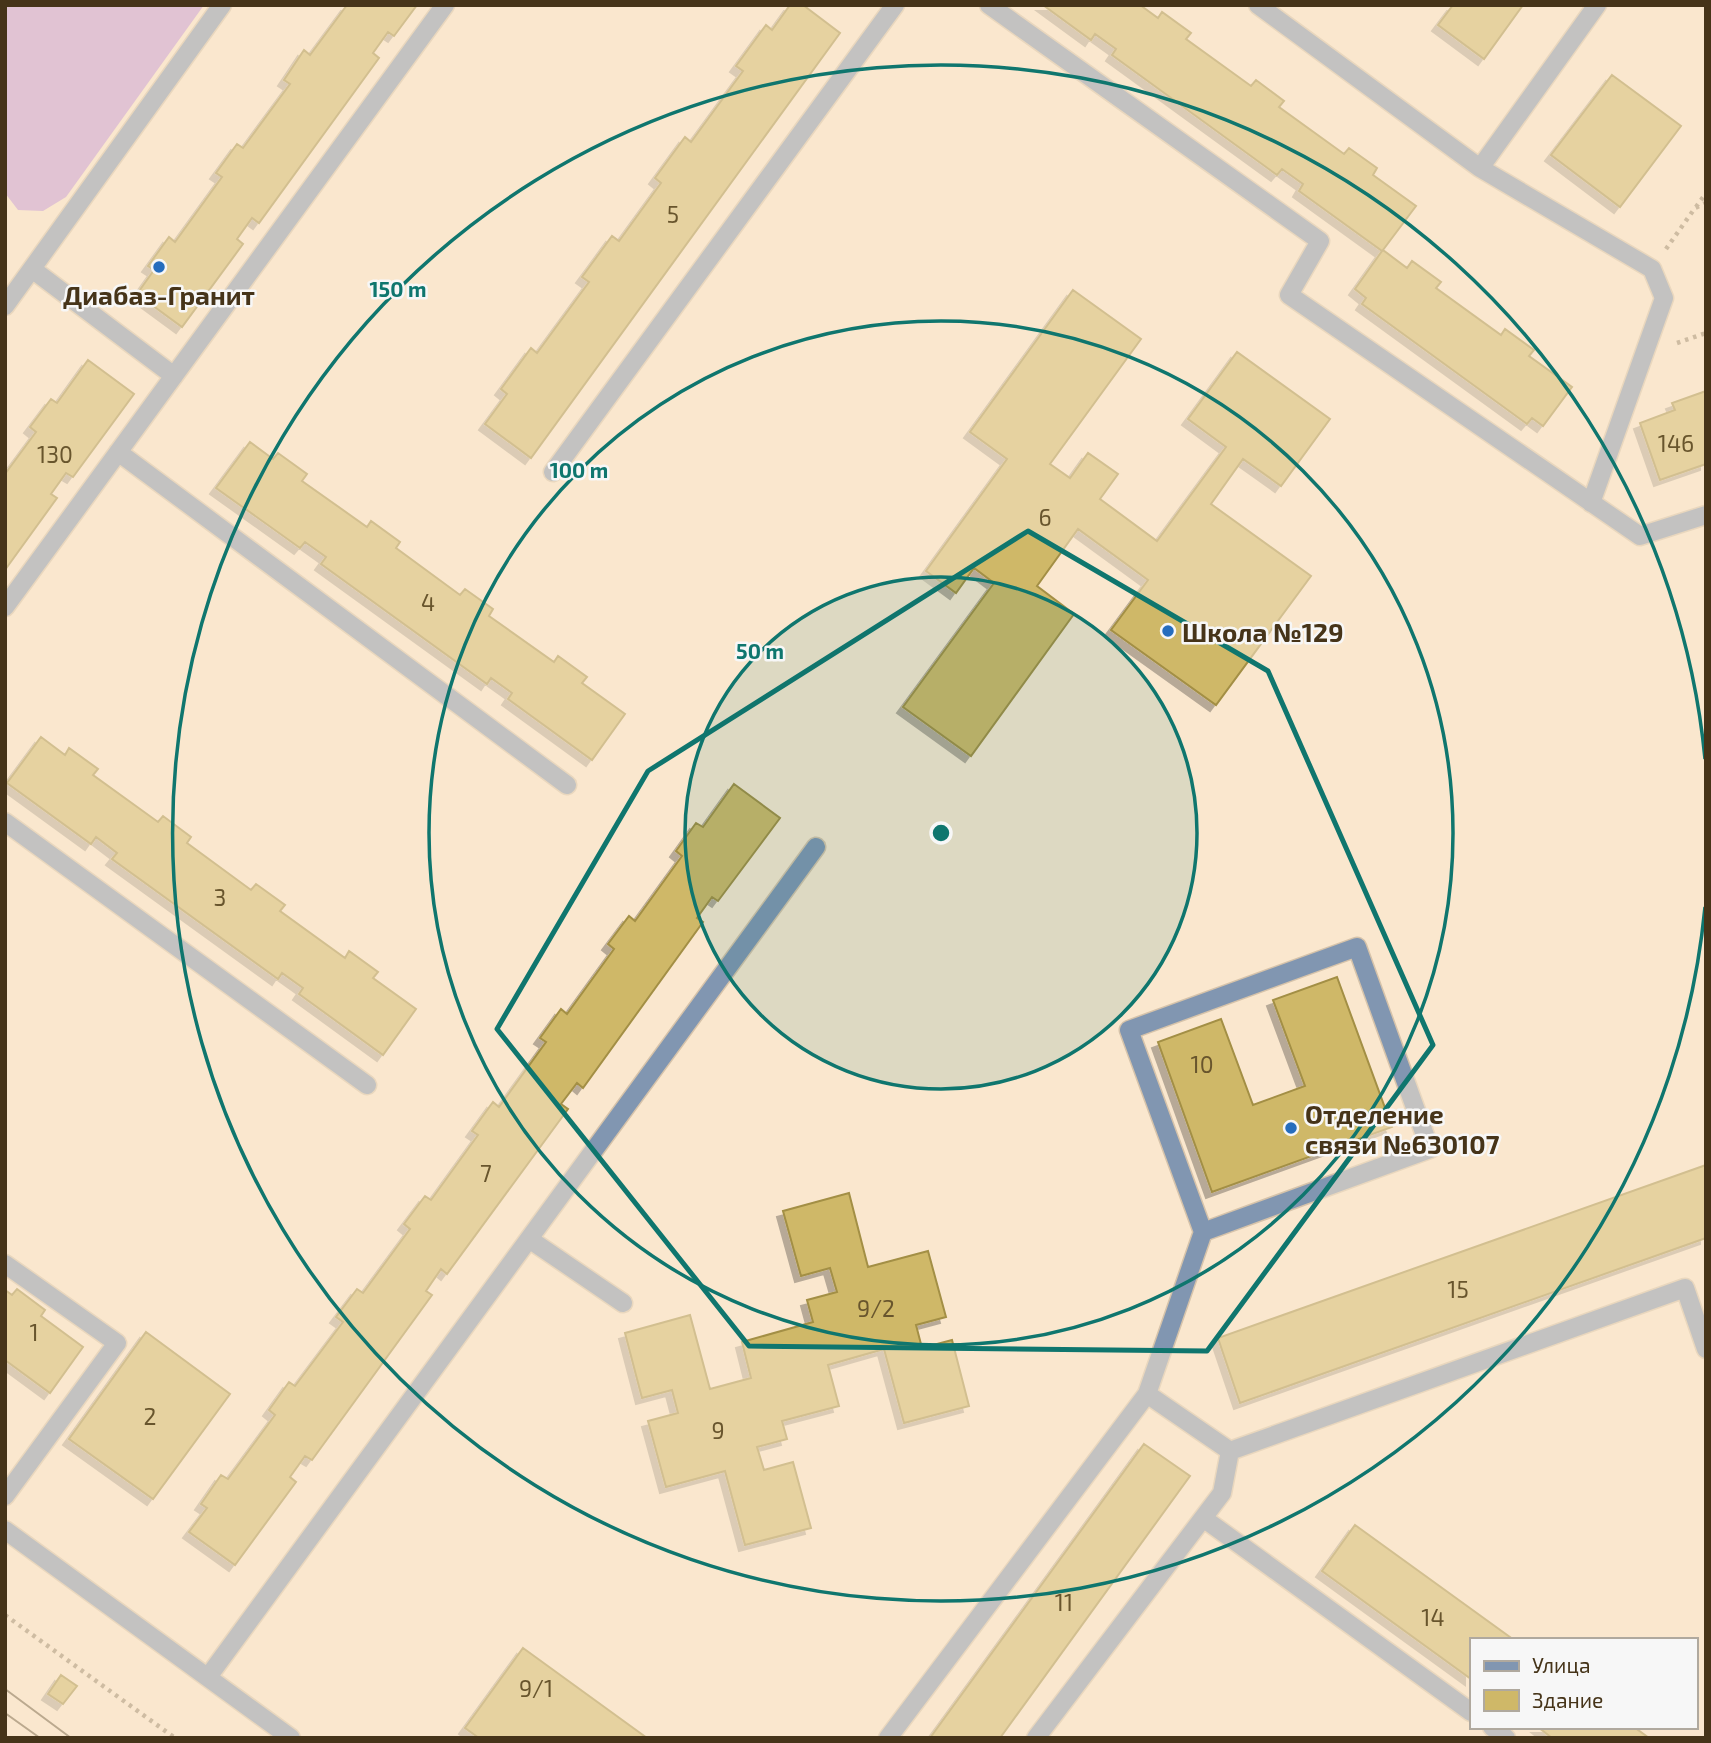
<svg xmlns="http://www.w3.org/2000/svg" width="1711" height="1743" viewBox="0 0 1711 1743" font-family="'Exo 2',sans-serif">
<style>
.forest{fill:#c397d9}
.building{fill:#cfb868;stroke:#a38f45;stroke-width:2;filter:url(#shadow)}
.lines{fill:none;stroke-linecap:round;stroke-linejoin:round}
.minor-casing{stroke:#d6c3aa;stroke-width:21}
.path{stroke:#9a876d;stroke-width:4.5;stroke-dasharray:3.5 5;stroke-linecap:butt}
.minor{stroke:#8196b1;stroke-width:18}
.tram{stroke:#6f5d42;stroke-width:2}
.marked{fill:none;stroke:#0f766e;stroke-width:5;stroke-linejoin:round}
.ring{fill:none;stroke:#0f766e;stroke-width:3.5}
.poi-dot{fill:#266dbd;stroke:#f7f7f7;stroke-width:2.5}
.labels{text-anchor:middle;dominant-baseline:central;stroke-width:5;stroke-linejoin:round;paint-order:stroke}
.number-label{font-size:23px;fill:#68552d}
.poi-label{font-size:26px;font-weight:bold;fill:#463419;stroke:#f7f7f7;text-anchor:start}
.centre{fill:#0f766e;stroke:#f7f7f7;stroke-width:3.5}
.ring-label{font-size:21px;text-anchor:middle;font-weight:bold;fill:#0f766e;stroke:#f7f7f7;stroke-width:5;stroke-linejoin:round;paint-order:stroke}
</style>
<defs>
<filter id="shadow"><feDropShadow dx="-6" dy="6" stdDeviation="0" flood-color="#0004"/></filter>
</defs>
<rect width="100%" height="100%" fill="#fae7ce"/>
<path class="forest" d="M 5,5 L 204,5 L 66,197 L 43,211 L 18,210 L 5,193 Z"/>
<path class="building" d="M 347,5 L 417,5 L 394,36 L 388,32 L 373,53 L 379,58 L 259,223 L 252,218 L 237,239 L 243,244 L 182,327 L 137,294 L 154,270 L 148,266 L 169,237 L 175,242 L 222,177 L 216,173 L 237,144 L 243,148 L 290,84 L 284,80 L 304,50 L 310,55 Z
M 790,5 L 803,5 L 840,33 L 531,458 L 485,424 L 507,394 L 501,389 L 531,348 L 537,353 L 589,282 L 582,277 L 612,236 L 619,241 L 661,183 L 655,178 L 685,137 L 691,142 L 743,71 L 736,66 L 766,25 L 772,30 Z
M 1043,5 L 1140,5 L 1158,18 L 1162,12 L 1191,33 L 1186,39 L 1251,86 L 1256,80 L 1284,101 L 1279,107 L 1344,154 L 1349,148 L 1377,168 L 1373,175 L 1416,206 L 1383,250 L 1407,268 L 1412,261 L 1441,282 L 1436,288 L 1501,335 L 1505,329 L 1534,350 L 1529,356 L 1572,387 L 1543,426 L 1532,418 L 1527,424 L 1362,304 L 1366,298 L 1355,289 L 1382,251 L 1299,191 L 1303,184 L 1282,169 L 1277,175 L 1112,55 L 1116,49 L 1095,34 L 1091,40 Z
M 1453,5 L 1523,5 L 1484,59 L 1438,25 Z
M 1612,75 L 1681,126 L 1620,207 L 1551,155 Z
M 1073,290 L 1141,339 L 1050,464 L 1070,478 L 1088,453 L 1118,474 L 1100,499 L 1157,541 L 1226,447 L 1188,419 L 1237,352 L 1330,419 L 1281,486 L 1243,459 L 1211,504 L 1311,576 L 1216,705 L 1111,630 L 1148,580 L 1078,529 L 1037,586 L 1074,614 L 971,756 L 903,707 L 994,583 L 974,568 L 956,593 L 926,571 L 1007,459 L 970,432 Z
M 88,360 L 134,394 L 73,477 L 66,473 L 51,494 L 57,498 L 5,570 L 5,474 L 36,432 L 30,427 L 51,399 L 57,403 Z
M 1706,391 L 1706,464 L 1660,480 L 1640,423 L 1675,410 L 1672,403 Z
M 250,442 L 273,459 L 278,453 L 307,474 L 302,481 L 367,527 L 371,521 L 400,542 L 396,548 L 460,595 L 465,589 L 493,609 L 489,616 L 554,662 L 558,656 L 587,677 L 582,683 L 625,714 L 592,760 L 508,699 L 512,693 L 491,678 L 487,684 L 321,564 L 326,557 L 305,542 L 300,548 L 216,488 Z
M 41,737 L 65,755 L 69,748 L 98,769 L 93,775 L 158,822 L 163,816 L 191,837 L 187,843 L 251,890 L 256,884 L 285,905 L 280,911 L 345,958 L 349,951 L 378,972 L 373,978 L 416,1009 L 383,1055 L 299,994 L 303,988 L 282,973 L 278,979 L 112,859 L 117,853 L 96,837 L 91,844 L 7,783 Z
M 734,784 L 780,818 L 718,901 L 712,897 L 697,918 L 703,922 L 583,1088 L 577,1083 L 561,1104 L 568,1109 L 447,1274 L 441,1269 L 426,1291 L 432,1295 L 312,1460 L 305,1456 L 290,1477 L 296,1482 L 235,1565 L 189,1532 L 207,1508 L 201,1504 L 221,1475 L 228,1479 L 275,1415 L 269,1410 L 289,1382 L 295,1386 L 343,1322 L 336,1317 L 357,1289 L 363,1293 L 410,1229 L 404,1224 L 425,1196 L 431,1200 L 478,1135 L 472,1131 L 493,1102 L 499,1107 L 546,1042 L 540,1038 L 561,1009 L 567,1014 L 614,949 L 608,944 L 629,916 L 635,921 L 682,856 L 676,851 L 696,823 L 703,827 Z
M 1337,977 L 1392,1127 L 1212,1192 L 1158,1042 L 1221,1019 L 1253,1105 L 1305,1086 L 1273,1000 Z
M 1706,1165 L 1706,1238 L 1240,1403 L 1218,1338 Z
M 849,1193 L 868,1267 L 928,1251 L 946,1317 L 916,1325 L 922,1348 L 952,1340 L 969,1406 L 904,1423 L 884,1349 L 828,1365 L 839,1406 L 782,1421 L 787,1439 L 757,1447 L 764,1470 L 793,1462 L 811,1528 L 745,1545 L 725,1471 L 666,1487 L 648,1421 L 678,1413 L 672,1390 L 642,1398 L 625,1333 L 690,1315 L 710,1389 L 751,1378 L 742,1342 L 813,1322 L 807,1300 L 837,1292 L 830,1268 L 801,1276 L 783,1211 Z
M 17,1289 L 45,1310 L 41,1316 L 83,1347 L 50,1393 L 5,1360 L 5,1290 L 12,1295 Z
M 146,1332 L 230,1394 L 153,1499 L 69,1439 Z
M 1144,1444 L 1190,1476 L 1000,1738 L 930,1738 Z
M 1355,1525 L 1514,1640 L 1471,1640 L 1471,1679 L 1322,1571 Z
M 523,1648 L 647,1738 L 479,1738 L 465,1728 Z
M 61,1675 L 77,1686 L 63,1704 L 48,1694 Z
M 1538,1727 L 1634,1727 L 1649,1738 L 1552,1738 Z"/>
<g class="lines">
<g class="minor-casing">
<path id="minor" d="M 989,5 L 1320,241 L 1289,295 L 1640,536 L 1706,515
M 1258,5 L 1480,168 L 1652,269 L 1664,298 L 1591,503
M 1480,168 L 1597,5
M 32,269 L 174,376
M 5,306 L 222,5
M 118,452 L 567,785
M 553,472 L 895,5
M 5,607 L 445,5
M 5,822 L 367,1085
M 529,1239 L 623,1303
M 5,1264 L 117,1343 L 5,1496
M 1147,1394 L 1230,1451 L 1685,1288 L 1706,1349
M 1203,1518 L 1471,1712
M 5,1530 L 291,1738
M 208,1677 L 816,847
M 1492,1727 L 1506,1738
M 888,1738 L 1147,1394 L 1203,1232 L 1430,1149 L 1357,947 L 1129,1030 L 1203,1232
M 1036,1738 L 1222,1493 L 1230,1451"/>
</g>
<path class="path" d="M 1696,207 L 1706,193
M 1666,249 L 1695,208 L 1706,203
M 1677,343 L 1706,333
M 5,1615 L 175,1738"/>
<use href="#minor" class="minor"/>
<path class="tram" d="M 5,1689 L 71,1738
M 5,1713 L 40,1738"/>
</g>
<path d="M0 0H1711V1743H0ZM 1028,531 L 1268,671 L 1433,1045 L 1207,1351 L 749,1346 L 497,1029 L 648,771 Z" fill="#fae7ce" fill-opacity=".55" fill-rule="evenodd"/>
<path class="marked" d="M 1028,531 L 1268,671 L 1433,1045 L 1207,1351 L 749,1346 L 497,1029 L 648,771 Z"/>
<circle cx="941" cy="833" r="256" fill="#0f766e" fill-opacity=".12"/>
<g class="ring">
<circle cx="941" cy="833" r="256"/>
<circle cx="941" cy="833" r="512"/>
<path d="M1705 907A768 768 0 1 1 1705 759"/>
</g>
<g class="poi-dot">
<circle cx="159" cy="267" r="7"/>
<circle cx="1168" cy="631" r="7"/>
<circle cx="1291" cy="1128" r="7"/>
</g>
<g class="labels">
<g class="number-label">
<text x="673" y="214">5</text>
<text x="1676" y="443">146</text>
<text x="55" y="454">130</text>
<text x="1045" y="517">6</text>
<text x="428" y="602">4</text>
<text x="220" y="897">3</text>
<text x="1202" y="1064">10</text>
<text x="486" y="1173">7</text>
<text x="1458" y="1289">15</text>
<text x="876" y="1308">9/2</text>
<text x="34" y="1332">1</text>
<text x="150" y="1416">2</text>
<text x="718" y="1430">9</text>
<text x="1064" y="1602">11</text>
<text x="1433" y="1617">14</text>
<text x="536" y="1688">9/1</text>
</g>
<g class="poi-label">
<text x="159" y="294" text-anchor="middle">Диабаз-Гранит</text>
<text x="1182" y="631">Школа №129</text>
<text x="1305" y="1113">Отделение<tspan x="1305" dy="30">связи №630107</tspan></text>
</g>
</g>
<circle cx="941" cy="833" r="10" class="centre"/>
<g class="ring-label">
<text x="398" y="297">150 m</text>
<text x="579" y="478">100 m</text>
<text x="760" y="659">50 m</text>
</g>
<rect width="1711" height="1743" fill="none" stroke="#463419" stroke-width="14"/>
<rect x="1470" y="1638" width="228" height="91" fill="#f7f7f7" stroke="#b0a99e" stroke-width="2"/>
<rect x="1484" y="1661" width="35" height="10" fill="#8196b1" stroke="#b0a99e" stroke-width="2"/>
<text x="1532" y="1673" font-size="21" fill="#463419">Улица</text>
<rect x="1484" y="1690" width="35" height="21" fill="#cfb868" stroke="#b0a99e" stroke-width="2"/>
<text x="1532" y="1708" font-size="21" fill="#463419">Здание</text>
</svg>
